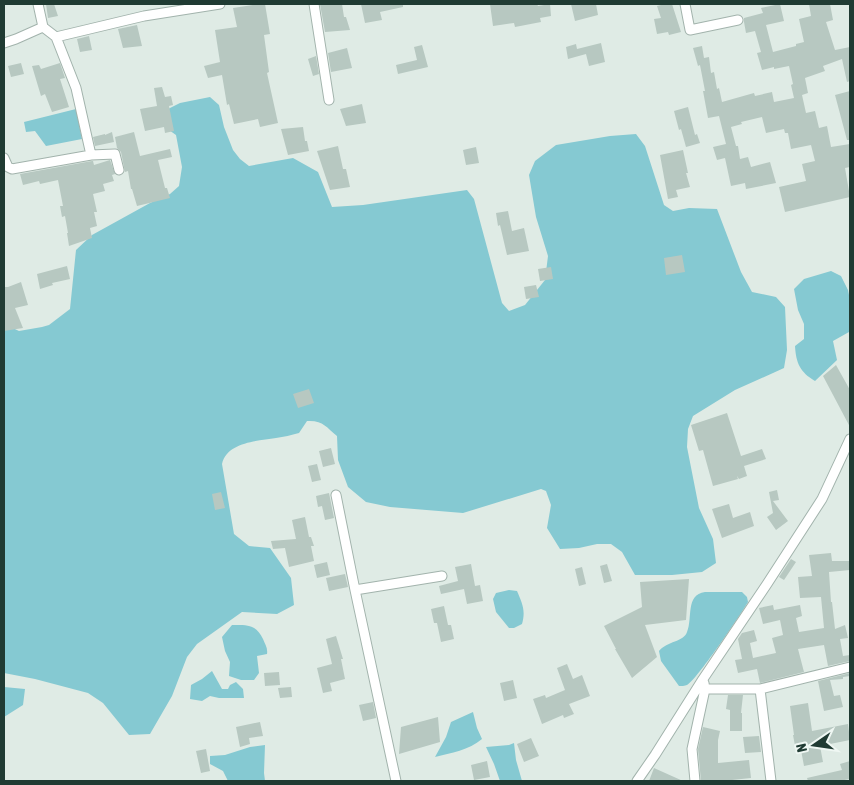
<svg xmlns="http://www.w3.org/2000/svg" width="854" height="785" viewBox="0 0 854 785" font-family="'Asap Condensed',sans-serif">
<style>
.water{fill:#85c9d2}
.building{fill:#b7c8c1}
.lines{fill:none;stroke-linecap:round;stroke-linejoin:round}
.minor-casing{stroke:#a2b3ac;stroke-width:11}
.minor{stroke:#fff;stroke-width:9}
</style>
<rect width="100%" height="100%" fill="#dfebe5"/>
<path class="water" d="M 210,97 L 219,105 L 224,127 L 233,150 L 240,159 L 249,166 L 293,158 L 318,172 L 332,207 L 363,205 L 467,190 L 474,199 L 502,303 L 509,311 L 525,305 L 545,280 L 548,256 L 536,217 L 529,175 L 535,161 L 556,145 L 610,136 L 636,134 L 645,146 L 664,205 L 673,211 L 689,208 L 717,209 L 741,272 L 752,292 L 776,297 L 785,307 L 787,350 L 784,368 L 735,390 L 693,416 L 688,429 L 687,447 L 699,508 L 713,539 L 716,563 L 702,572 L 672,575 L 635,575 L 622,552 L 611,544 L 597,544 L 579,548 L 560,549 L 547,528 L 551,505 L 546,491 L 541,489 L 463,513 L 390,507 L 366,502 L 348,487 L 338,460 L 337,436 C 326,427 323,420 307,421 L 299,433 C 291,435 284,437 276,438 C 257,441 227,442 222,464 L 234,534 L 249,546 L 270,548 L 291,578 L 294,605 L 277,614 L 242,612 L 197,644 L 187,657 L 172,696 L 150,734 L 129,735 L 103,703 L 88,693 L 35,679 L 4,673 L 4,324 L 19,331 L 42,327 L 49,325 L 70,309 L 76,250 L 92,235 L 150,203 L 170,194 L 179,186 L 182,167 L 176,135 L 159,123 L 164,111 L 180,103 Z
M 76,109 L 82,139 L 46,146 L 35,131 L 26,132 L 24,122 Z
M 831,271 L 841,276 L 848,290 L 850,300 L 850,328 L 849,332 L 833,341 L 837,360 L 815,381 C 800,372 796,363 795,346 L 804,339 L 804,324 L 798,310 L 794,289 L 804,279 Z
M 509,590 L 517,591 C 522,603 526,610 522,624 L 514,628 L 509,628 L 496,612 L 493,599 L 496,593 Z
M 705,592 L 742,592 L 747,597 L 748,602 C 741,614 696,681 687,685 C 685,686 681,686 679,686 L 661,661 L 659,651 C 667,641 684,642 687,632 C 693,618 685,595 705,592 Z
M 232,625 C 247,625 256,624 263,639 C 265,644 268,648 267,654 L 257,656 L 259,673 L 254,680 L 241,680 L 229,676 L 230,662 L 225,651 L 222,637 Z
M 212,671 L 222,689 L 228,689 L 230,685 L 236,682 L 243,689 L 244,698 L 219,698 L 210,696 L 202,701 L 190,699 L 191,685 L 202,679 Z
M 4,687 L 25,689 L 23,705 L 4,717 Z
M 473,712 L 477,728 L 482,739 C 469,750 451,753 435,757 L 446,737 L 451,722 Z
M 514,743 L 516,760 L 522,781 L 500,781 L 494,764 L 486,747 L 509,745 Z
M 265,745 L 264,773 L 265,781 L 228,781 L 223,771 L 210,764 L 210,756 L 225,755 L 250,747 Z"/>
<path class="building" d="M 46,4 L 54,4 L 58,16 L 48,18 Z
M 259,4 L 265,4 L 270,34 L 264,35 L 269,72 L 267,73 L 278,123 L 260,127 L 258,119 L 234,124 L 229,104 L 227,105 L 222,75 L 208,78 L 204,66 L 220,62 L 215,30 L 237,27 L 233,8 Z
M 320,4 L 342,4 L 344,17 L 346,17 L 350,30 L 325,32 Z
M 361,4 L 403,4 L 403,7 L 380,12 L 382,20 L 365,23 Z
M 490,4 L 537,4 L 538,6 L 550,4 L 551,16 L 540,18 L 541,22 L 515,27 L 514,23 L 493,26 Z
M 571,4 L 596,4 L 598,15 L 575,21 Z
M 665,4 L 672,4 L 681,32 L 669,35 L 668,32 L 657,34 L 654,19 L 661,18 L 657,6 Z
M 780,4 L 784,21 L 766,25 L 773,52 L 796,46 L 796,44 L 804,42 L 799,19 L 811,16 L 809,4 L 830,4 L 833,20 L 826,22 L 835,50 L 850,47 L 850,81 L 847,82 L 842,59 L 823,66 L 825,71 L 805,78 L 808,93 L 802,95 L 806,113 L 815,111 L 819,128 L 827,126 L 831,147 L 850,144 L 850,167 L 845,168 L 850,197 L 785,212 L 779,187 L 806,181 L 802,164 L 815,161 L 811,145 L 791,149 L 788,133 L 785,133 L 784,129 L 766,133 L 762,117 L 741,122 L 742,124 L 731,127 L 736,146 L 738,146 L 740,159 L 748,157 L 751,167 L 770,162 L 776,183 L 746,189 L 745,183 L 731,186 L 725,158 L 717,160 L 713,147 L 726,144 L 719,116 L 708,118 L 703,91 L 705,91 L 700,65 L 698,66 L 693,48 L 702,46 L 704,58 L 709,57 L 711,73 L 714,72 L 717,89 L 719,88 L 722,102 L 754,93 L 755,96 L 772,92 L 774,102 L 794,98 L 791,85 L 793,84 L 789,66 L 774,69 L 774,67 L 762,70 L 757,53 L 761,52 L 755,31 L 746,33 L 744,22 L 744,18 L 763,13 L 761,8 Z
M 137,25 L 142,46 L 123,48 L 118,29 Z
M 89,36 L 92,50 L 80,52 L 77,39 Z
M 601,43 L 605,62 L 589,66 L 586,54 L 568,59 L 566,47 L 576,44 L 577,49 Z
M 422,45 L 428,67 L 398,74 L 396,65 L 417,60 L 414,47 Z
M 347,48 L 352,68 L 331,72 L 328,53 Z
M 316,56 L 319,74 L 313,76 L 308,59 Z
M 21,63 L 24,74 L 11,77 L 8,66 Z
M 60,63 L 65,78 L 60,79 L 69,107 L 52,112 L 45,94 L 41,96 L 32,66 L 39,65 L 41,69 Z
M 162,87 L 165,97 L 171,96 L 173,105 L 169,106 L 174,131 L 165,133 L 164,127 L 145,131 L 140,109 L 157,106 L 154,88 Z
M 850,91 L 850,140 L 847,140 L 835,95 Z
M 362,104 L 366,123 L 346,126 L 340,109 Z
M 688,107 L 695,135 L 697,134 L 700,143 L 686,147 L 681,129 L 679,130 L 674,111 Z
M 303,127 L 305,141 L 307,141 L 309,151 L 288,155 L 281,129 Z
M 112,132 L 114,142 L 95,146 L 93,137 L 105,134 L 105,135 Z
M 134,132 L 140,156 L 170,149 L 172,157 L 158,160 L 165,188 L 167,188 L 170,198 L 137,206 L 132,189 L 131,189 L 128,171 L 125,172 L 121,152 L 117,148 L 115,137 Z
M 338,146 L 343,169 L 346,169 L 350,187 L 330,190 L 317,151 Z
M 476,147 L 479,163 L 466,165 L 463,150 Z
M 683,150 L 688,173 L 686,173 L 690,187 L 676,190 L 678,197 L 668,199 L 660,155 Z
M 110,160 L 115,174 L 112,175 L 114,181 L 103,184 L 105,191 L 93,194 L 97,212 L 94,212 L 97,226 L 90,228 L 92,238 L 69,246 L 67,233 L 68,233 L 65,216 L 62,217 L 60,206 L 63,206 L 58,180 L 40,184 L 39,181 L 23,185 L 20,174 L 92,161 L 93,161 L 94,165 Z
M 508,211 L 512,231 L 524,228 L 529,251 L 507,255 L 500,225 L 498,226 L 496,213 Z
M 682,255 L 685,272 L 666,275 L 664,258 Z
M 67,266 L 70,279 L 52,283 L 53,285 L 40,289 L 37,274 Z
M 551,267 L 553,279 L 540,281 L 538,269 Z
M 21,282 L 28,305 L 15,308 L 23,328 L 4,331 L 4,287 L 8,287 Z
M 536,285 L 539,297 L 526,299 L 524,287 Z
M 836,365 L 850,390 L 850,427 L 823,376 Z
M 309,389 L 314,403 L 298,408 L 293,394 Z
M 727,413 L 741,456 L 762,449 L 766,459 L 744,466 L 747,476 L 739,479 L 737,476 L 738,479 L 713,486 L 703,450 L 699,451 L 691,425 Z
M 331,448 L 335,464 L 323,467 L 319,451 Z
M 317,464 L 321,480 L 312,482 L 308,466 Z
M 777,490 L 779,500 L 773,501 L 788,521 L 776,530 L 767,517 L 773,513 L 769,492 Z
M 221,492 L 225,508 L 215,510 L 212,494 Z
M 329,493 L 334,518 L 325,520 L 322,506 L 318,507 L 316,496 Z
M 729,504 L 733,518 L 750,512 L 754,526 L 722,538 L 712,509 Z
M 305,517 L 309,537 L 311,537 L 314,546 L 311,546 L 314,561 L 289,567 L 285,548 L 273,549 L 271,541 L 296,539 L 292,520 Z
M 831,553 L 832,561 L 850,561 L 850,570 L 829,572 L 831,602 L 832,602 L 835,629 L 845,625 L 848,638 L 840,639 L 843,656 L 850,655 L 850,661 L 828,666 L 824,645 L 798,649 L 804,672 L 760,683 L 757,669 L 738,673 L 735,660 L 742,659 L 738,639 L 742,633 L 754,630 L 757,641 L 750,643 L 753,658 L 776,653 L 772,638 L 783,635 L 780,620 L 763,624 L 759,608 L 773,605 L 774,610 L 800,605 L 802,616 L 796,618 L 799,632 L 824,628 L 821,597 L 800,598 L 798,577 L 812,576 L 809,555 Z
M 791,559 L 796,562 L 784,580 L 779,577 Z
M 327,562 L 330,575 L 317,578 L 314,565 Z
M 471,564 L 475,586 L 480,585 L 483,601 L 467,604 L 464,589 L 441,594 L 439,586 L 458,581 L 455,567 Z
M 607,564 L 612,581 L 604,583 L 600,566 Z
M 582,567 L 586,584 L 579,586 L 575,569 Z
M 345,574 L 348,587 L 329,591 L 326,578 Z
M 689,579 L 686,620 L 645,625 L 657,657 L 632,678 L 615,649 L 616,649 L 604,626 L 642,607 L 640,582 Z
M 444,606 L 448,625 L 451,625 L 454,639 L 441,642 L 437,623 L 434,623 L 431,609 Z
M 336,636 L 343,659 L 341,659 L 345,679 L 330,683 L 332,691 L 323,693 L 317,668 L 332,664 L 326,639 Z
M 567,664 L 573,679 L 582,675 L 590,696 L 569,704 L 574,714 L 564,718 L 563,715 L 542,724 L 533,699 L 545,695 L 546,698 L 565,690 L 557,668 Z
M 279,672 L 280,685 L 265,686 L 264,673 Z
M 850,673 L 850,676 L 843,677 L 843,679 L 830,680 L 834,696 L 840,695 L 843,707 L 824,711 L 818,681 Z
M 513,680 L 517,698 L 504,701 L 500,683 Z
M 291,687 L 292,697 L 280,698 L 278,688 Z
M 728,695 L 743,695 L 741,713 L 742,713 L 742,731 L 730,731 L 730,710 L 726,709 Z
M 373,702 L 376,718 L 363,721 L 359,705 Z
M 808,703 L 812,731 L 848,724 L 850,740 L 820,746 L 823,762 L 804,766 L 801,750 L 796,751 L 793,735 L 794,735 L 790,706 Z
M 438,717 L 440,742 L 399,754 L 401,727 Z
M 260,722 L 263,736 L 249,738 L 250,744 L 240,747 L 236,727 Z
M 703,727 L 720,731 L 718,740 L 718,763 L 749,760 L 751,778 L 732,780 L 732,781 L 701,781 L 698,749 Z
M 759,736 L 761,752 L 745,753 L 743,737 Z
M 531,738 L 539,756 L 524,762 L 517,744 Z
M 206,749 L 210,771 L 201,773 L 196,751 Z
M 487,761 L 490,777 L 474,780 L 471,765 Z
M 850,761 L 850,779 L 839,781 L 808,781 L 807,778 L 842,770 L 840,764 Z
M 654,768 L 683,781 L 649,781 Z"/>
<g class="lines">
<g class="minor-casing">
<path id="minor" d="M 38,4 L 43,27 L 56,37 L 144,16 L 220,4
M 314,4 L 329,100
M 685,4 L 690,30 L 738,20
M 4,43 L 16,39 L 43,27
M 91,155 L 115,154 L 119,170
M 4,158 L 8,167 L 12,169 L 91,155 L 76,88 L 56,37
M 336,495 L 355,590 L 396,781
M 355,590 L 442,576
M 705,689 L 760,689 L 850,667
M 760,689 L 771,781
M 637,781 L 655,755 L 703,679 L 767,584 L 822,499 L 850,439
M 695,781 L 692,749 L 705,689 L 704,683"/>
</g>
<use href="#minor" class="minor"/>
</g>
<rect width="854" height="785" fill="none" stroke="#203b33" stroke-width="10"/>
<g transform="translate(814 745) rotate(257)" stroke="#eff7f3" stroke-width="4" paint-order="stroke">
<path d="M0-4L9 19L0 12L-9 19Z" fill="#203b33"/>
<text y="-8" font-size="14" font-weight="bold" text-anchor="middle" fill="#203b33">N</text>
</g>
</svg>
